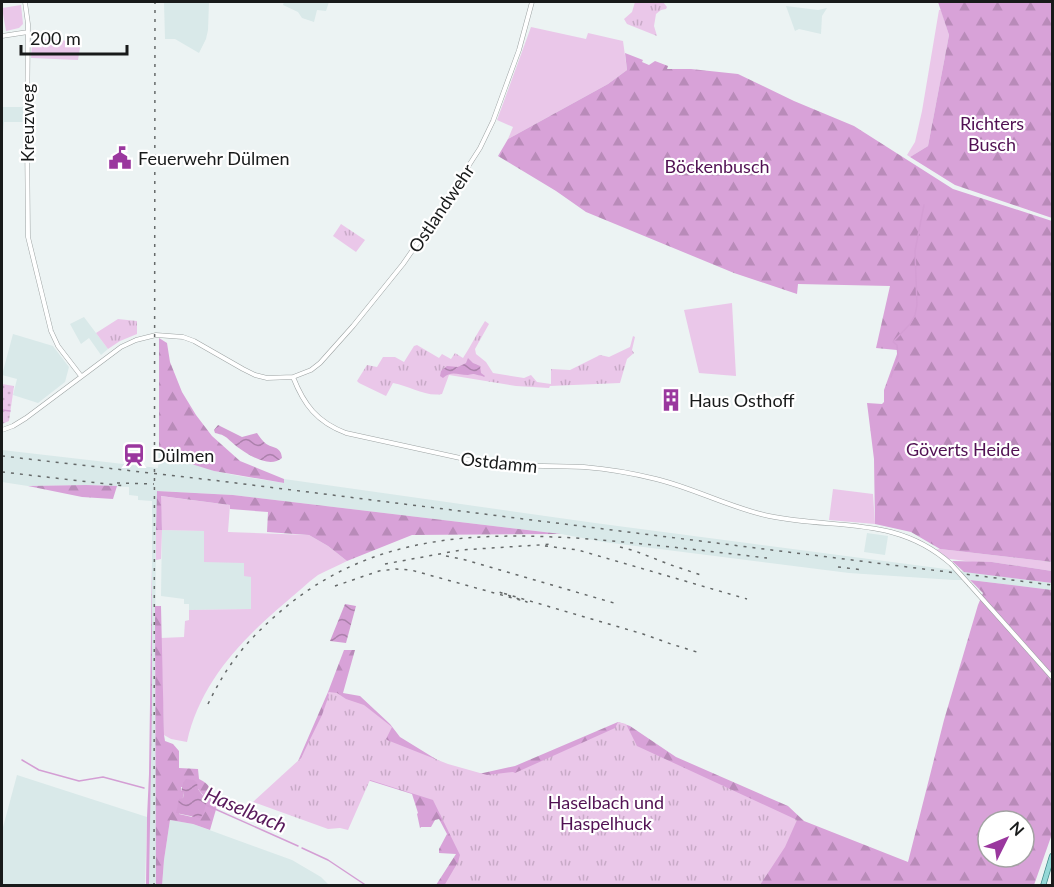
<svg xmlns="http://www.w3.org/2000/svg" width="1054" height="887" viewBox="0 0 1054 887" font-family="Lato,sans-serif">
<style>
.built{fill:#d9e9e9}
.grass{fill:#eac7e9}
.forest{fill:url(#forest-firs);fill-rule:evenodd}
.park{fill:url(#park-tufts)}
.garden{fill:url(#garden-dots)}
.water{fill:url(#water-waves)}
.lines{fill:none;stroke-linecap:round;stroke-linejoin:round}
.stream{stroke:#d49ed4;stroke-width:1.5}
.tertiary-casing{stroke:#9da3a3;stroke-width:5}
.primary-casing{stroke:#3a8584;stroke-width:6}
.tertiary{stroke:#fff;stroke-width:4}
.primary{stroke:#94d8d7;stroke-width:4.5}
.rail{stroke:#656969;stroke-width:1.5;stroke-dasharray:3 6;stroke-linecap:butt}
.tertiary-bridge-casing{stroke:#9da3a3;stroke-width:5;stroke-linecap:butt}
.tertiary-bridge{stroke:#fff;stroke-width:4}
.labels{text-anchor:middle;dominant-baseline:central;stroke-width:4.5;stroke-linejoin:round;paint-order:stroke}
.street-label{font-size:18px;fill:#181a1a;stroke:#fff}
.park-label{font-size:18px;fill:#511153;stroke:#fff}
.poi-label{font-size:18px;fill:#181a1a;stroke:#fff;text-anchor:start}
.water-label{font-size:20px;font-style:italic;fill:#58195b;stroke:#fff}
</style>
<defs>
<pattern id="forest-firs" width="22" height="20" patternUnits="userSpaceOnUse" patternTransform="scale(1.5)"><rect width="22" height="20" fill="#d8a2d8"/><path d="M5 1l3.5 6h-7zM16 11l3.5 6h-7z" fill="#b98bb9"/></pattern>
<pattern id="park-tufts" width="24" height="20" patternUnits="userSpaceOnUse" patternTransform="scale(1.5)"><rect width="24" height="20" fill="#eac7e9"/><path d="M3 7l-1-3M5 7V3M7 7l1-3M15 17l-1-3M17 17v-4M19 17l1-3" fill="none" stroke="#c8aac7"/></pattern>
<pattern id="garden-dots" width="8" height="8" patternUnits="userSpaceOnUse" patternTransform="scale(1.5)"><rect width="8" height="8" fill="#eac7e9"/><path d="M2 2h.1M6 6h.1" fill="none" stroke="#c8aac7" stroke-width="1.8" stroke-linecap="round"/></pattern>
<pattern id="water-waves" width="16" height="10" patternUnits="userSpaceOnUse" patternTransform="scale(1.5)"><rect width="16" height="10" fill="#d49ed4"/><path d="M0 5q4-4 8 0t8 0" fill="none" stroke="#ab80ab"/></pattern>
</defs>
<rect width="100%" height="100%" fill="#ecf3f3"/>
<path class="built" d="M 164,2 L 209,2 L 208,30 L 206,39 L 199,53 L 175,39 L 165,39 Z
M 284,2 L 329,2 L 326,11 L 317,10 L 314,22 L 302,18 L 298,12 L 283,5 Z
M 786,6 L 818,10 L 827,8 L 822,16 L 821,34 L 799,29 L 795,31 Z
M 2,94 L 3,107 L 23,107 L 23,122 L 4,122 L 3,132 L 2,132 Z
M 84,317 L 108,349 L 101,355 L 89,338 L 81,344 L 70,324 Z
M 13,334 L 53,346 L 69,367 L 65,382 L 38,403 L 13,395 L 17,379 L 2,375 Z
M 159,449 L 175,453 L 214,471 L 239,476 L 284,483 L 284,479 L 595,523 L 1052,583 L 1052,590 L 970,580 L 954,580 L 849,573 L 604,542 L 561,534 L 233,495 L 158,491 L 156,530 L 155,638 L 156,885 L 149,885 L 152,643 L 152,501 L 138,500 L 138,496 L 129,495 L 129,487 L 86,485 L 28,486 L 2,482 L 2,450 L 158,468 Z
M 162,530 L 204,531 L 244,563 L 251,577 L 251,609 L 189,610 L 189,604 L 184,604 L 184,599 L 161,596 Z
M 867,533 L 888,536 L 885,555 L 864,552 Z
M 17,775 L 147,817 L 145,885 L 2,886 L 2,831 Z
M 170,820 L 193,824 L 292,860 L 321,877 L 329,885 L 162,886 L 164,860 Z"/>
<path class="grass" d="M 21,5 L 23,24 L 19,28 L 6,31 L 2,8 Z
M 939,10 L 941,10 L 949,35 L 928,146 L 910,157 L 907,155 L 915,142 L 922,111 Z
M 531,27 L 586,39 L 588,33 L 623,41 L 627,70 L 608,84 L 508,139 L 513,127 L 497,120 Z
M 36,38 L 81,42 L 78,60 L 31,58 L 32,42 Z
M 732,303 L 736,376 L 699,373 L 684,310 Z
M 833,489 L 873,494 L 875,524 L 829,520 Z
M 160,496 L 230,505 L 228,532 L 309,535 L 328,546 L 347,561 C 338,566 327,570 318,575 C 307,583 297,593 286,602 C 241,640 200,683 187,742 L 171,739 L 164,735 L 161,638 L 184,637 L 185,621 L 189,620 L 189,610 L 251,609 L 251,577 L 244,576 L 244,563 L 204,562 L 204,531 L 162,530 L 161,559 L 156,560 L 156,530 L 162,530 Z
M 940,549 L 1052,562 L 1052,571 L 992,562 L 972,562 L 951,559 L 946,560 L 933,550 Z"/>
<path class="forest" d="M 938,2 L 1052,2 L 1052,218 L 955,185 L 910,157 L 928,146 L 949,35 Z
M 625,53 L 643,60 L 642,62 L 649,65 L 655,61 L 668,66 L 667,69 L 691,69 L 738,74 L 794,101 L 854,126 L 953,189 L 1052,221 L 1052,562 L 940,549 L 911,532 L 875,524 L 874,459 L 867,403 L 882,404 L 884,402 L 884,390 L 897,354 L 897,350 L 876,348 L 890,286 L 798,284 L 797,294 L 734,273 L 586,212 L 556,191 L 498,156 L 508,139 L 608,84 L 627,70 Z
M 159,338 L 167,343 L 170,362 L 182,392 L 196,415 L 212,436 L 240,461 L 284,479 L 284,483 L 214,471 L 182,461 L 175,453 L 159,449 Z
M 86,485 L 117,486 L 113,499 L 82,497 L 28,486 Z
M 157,491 L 233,495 L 561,534 L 412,535 L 347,561 L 328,546 L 309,535 L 267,532 L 268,512 L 230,509 L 230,505 L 161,496 L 162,530 L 156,530 Z
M 952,561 L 992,562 L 1052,571 L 1052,583 L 964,572 Z
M 152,564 L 152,707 L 149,885 L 146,886 L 147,817 L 149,774 Z
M 970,580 L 1052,590 L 1052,834 L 1034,885 L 436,885 L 456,854 L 439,853 L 439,849 L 447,834 L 439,819 L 435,820 L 431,827 L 421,827 L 420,828 L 417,814 L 418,813 L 412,794 L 300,759 L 298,761 L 328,692 L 344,650 L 355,650 L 343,693 L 360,696 L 390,724 L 400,737 L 465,777 L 515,766 L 618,722 L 630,726 L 676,757 L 788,806 L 804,821 L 908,862 L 944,720 L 978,605 L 983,593 ZM 988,821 L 1024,821 L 1024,857 L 988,857 Z
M 155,606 L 161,606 L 164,735 L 165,741 L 173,744 L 179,751 L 179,768 L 198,769 L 199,779 C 212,785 211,791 211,804 L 217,806 L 210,830 L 193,824 L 170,820 L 164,860 L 162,886 L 156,885 ZM 181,787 L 198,789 L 203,795 L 192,817 L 179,814 L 184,793 L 181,791 Z"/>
<path class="park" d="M 635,2 L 663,2 L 667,7 L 666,9 L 661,10 L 656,14 L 654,26 L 657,36 L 627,24 L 624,19 L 632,12 Z
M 341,224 L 365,240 L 356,252 L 333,236 Z
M 118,319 L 137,321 L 137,334 L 120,341 L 108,349 L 96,333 Z
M 485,321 L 489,324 L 475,349 L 476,354 L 486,362 L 493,373 L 524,378 L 531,375 L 537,382 L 551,384 L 551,369 L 570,370 L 600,355 L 609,357 L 630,347 L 633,336 L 635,337 L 632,350 L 634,353 L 627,359 L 620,383 L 550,386 L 549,388 L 516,386 L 449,375 L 442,394 C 425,397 410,386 393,383 L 386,396 L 359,383 L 357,381 L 367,365 L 377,367 L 383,357 L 395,357 L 404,362 L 414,346 L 417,345 L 439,358 L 442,354 L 451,359 L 455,353 L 463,358 C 471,346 477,333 485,321 Z
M 329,692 L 337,693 L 346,699 L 364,705 L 392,727 L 386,739 L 387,740 L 448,764 L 487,775 L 513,772 L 515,773 L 615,728 L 618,722 L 626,724 L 637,746 L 797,820 L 785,847 L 760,885 L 444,886 L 458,862 L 460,855 L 433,800 L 370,780 L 348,830 L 340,828 L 328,829 L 253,802 L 301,758 L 322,715 L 329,695 L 328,693 Z"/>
<path class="garden" d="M 2,384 L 14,386 L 9,421 L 2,424 Z"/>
<path class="water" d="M 468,358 L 473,363 L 480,366 L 481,373 L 485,376 L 484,377 C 483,376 474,374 473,374 C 471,374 469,375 468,375 C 457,375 452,370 443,378 L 440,376 L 441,371 L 447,366 L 458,367 L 466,363 Z
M 218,425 L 242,437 L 257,433 C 259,436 261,439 264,442 C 271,449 281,445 282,458 C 269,469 246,454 235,445 C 231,442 228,438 224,436 C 221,434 218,434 215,433 L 214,430 Z
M 345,604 L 356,606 L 346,643 L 330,641 Z
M 186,779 L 194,780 L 197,783 L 198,789 L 207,801 L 203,814 L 200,818 L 176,813 L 179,799 L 183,798 L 184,793 L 181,792 L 183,783 Z"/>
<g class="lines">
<path class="stream" d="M 891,377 L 898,356 L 897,345 L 893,342 L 910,324 L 915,315 L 917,305 L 915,251 L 924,205
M 2,410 L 10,411
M 22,760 L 39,770 L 79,781 L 103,777 L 144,788
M 206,805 L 298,846
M 302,848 L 328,860 L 367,886"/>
<g class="tertiary-casing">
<path id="tertiary" d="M 25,2 L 28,24 L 27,133 L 28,237 L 51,331 L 58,346 L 81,376
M 2,36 L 28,32
M 293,377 C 304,405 317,422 346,433 L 483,463 C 516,467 550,465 584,467 C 608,469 632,473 656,479 C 694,488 730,508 769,516 C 836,530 896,515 951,564
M 2,430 L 13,426 L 26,418 L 121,347 L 136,340 L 156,335 L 183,337 L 194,341 L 243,369 L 255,375 L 267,378 L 293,377 L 311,370 L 320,363 L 353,326 L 403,264 L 437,215 L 480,148 L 493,121 L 519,50 L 532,2
M 970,585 L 1052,677"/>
</g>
<g class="primary-casing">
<path id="primary" d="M 1043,886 L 1052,856"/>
</g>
<use href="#tertiary" class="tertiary"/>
<use href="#primary" class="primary"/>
<path class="rail" d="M 2,456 L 220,481 L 1052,585
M 2,472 L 125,486
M 117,483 L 154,484
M 545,546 L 578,550 L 747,599
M 620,547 L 635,551 L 671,565 L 701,575
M 446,556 L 462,559 L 614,603
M 385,564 L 461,550 L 554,544
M 838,567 L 864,570
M 335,586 L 379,571 L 396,569 L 411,570 L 527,602 L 499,592 L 643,634 L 671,644 L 700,653
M 208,704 C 226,667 243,645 273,618 C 365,534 473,531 590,539 C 649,544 708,551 767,558
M 154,886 L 155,2"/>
<g class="tertiary-bridge-casing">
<path id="tertiary-bridge" d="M 951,564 L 970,585"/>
</g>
<use href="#tertiary-bridge" class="tertiary-bridge"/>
</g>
<defs>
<g id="civic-bare" transform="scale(1.8)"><path d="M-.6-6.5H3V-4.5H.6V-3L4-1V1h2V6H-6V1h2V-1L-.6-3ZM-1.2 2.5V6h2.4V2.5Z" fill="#9a379e" stroke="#fff" stroke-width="2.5" paint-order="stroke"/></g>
<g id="building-bare" transform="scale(1.8)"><path d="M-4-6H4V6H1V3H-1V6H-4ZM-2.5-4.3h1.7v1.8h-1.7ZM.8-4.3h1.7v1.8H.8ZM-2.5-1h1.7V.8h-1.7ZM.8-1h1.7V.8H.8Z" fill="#9a379e" stroke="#fff" stroke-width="2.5" paint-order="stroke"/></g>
<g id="station-bare" transform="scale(1.8)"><path d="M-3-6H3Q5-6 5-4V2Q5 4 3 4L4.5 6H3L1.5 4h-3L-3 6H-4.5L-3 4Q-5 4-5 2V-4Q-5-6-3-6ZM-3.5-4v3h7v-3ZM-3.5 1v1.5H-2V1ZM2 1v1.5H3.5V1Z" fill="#9a379e" stroke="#fff" stroke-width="2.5" paint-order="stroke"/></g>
</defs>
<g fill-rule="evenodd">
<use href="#civic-bare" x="120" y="158"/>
<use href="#building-bare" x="671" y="400"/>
<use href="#station-bare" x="134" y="455"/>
</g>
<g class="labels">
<g class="street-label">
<text transform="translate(27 123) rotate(-90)">Kreuzweg</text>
<text transform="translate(441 208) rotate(-56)">Ostlandwehr</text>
<text transform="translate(499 462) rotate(6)">Ostdamm</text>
</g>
<g class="park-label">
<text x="992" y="123">Richters<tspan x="992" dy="21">Busch</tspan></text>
<text x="717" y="166">Böckenbusch</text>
<text x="963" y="449">Göverts Heide</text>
<text x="606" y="802">Haselbach und<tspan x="606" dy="21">Haspelhuck</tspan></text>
</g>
<g class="poi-label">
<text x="138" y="158">Feuerwehr Dülmen</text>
<text x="689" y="400">Haus Osthoff</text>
<text x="152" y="455">Dülmen</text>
</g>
<g class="water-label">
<text transform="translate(246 809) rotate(23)">Haselbach</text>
</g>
</g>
<rect width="1054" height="887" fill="none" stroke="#181a1a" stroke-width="6"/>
<g transform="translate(1006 839) rotate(47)"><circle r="28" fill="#ffffff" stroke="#a3a3a3" stroke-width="1.5"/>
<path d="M0-4.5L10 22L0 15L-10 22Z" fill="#9a379e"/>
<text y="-9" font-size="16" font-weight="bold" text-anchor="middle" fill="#181a1a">N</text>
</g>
<path d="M21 45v9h106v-9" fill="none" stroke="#181a1a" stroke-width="3"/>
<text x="30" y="45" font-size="18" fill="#181a1a" stroke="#ffffff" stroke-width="4.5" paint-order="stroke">200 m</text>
</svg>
